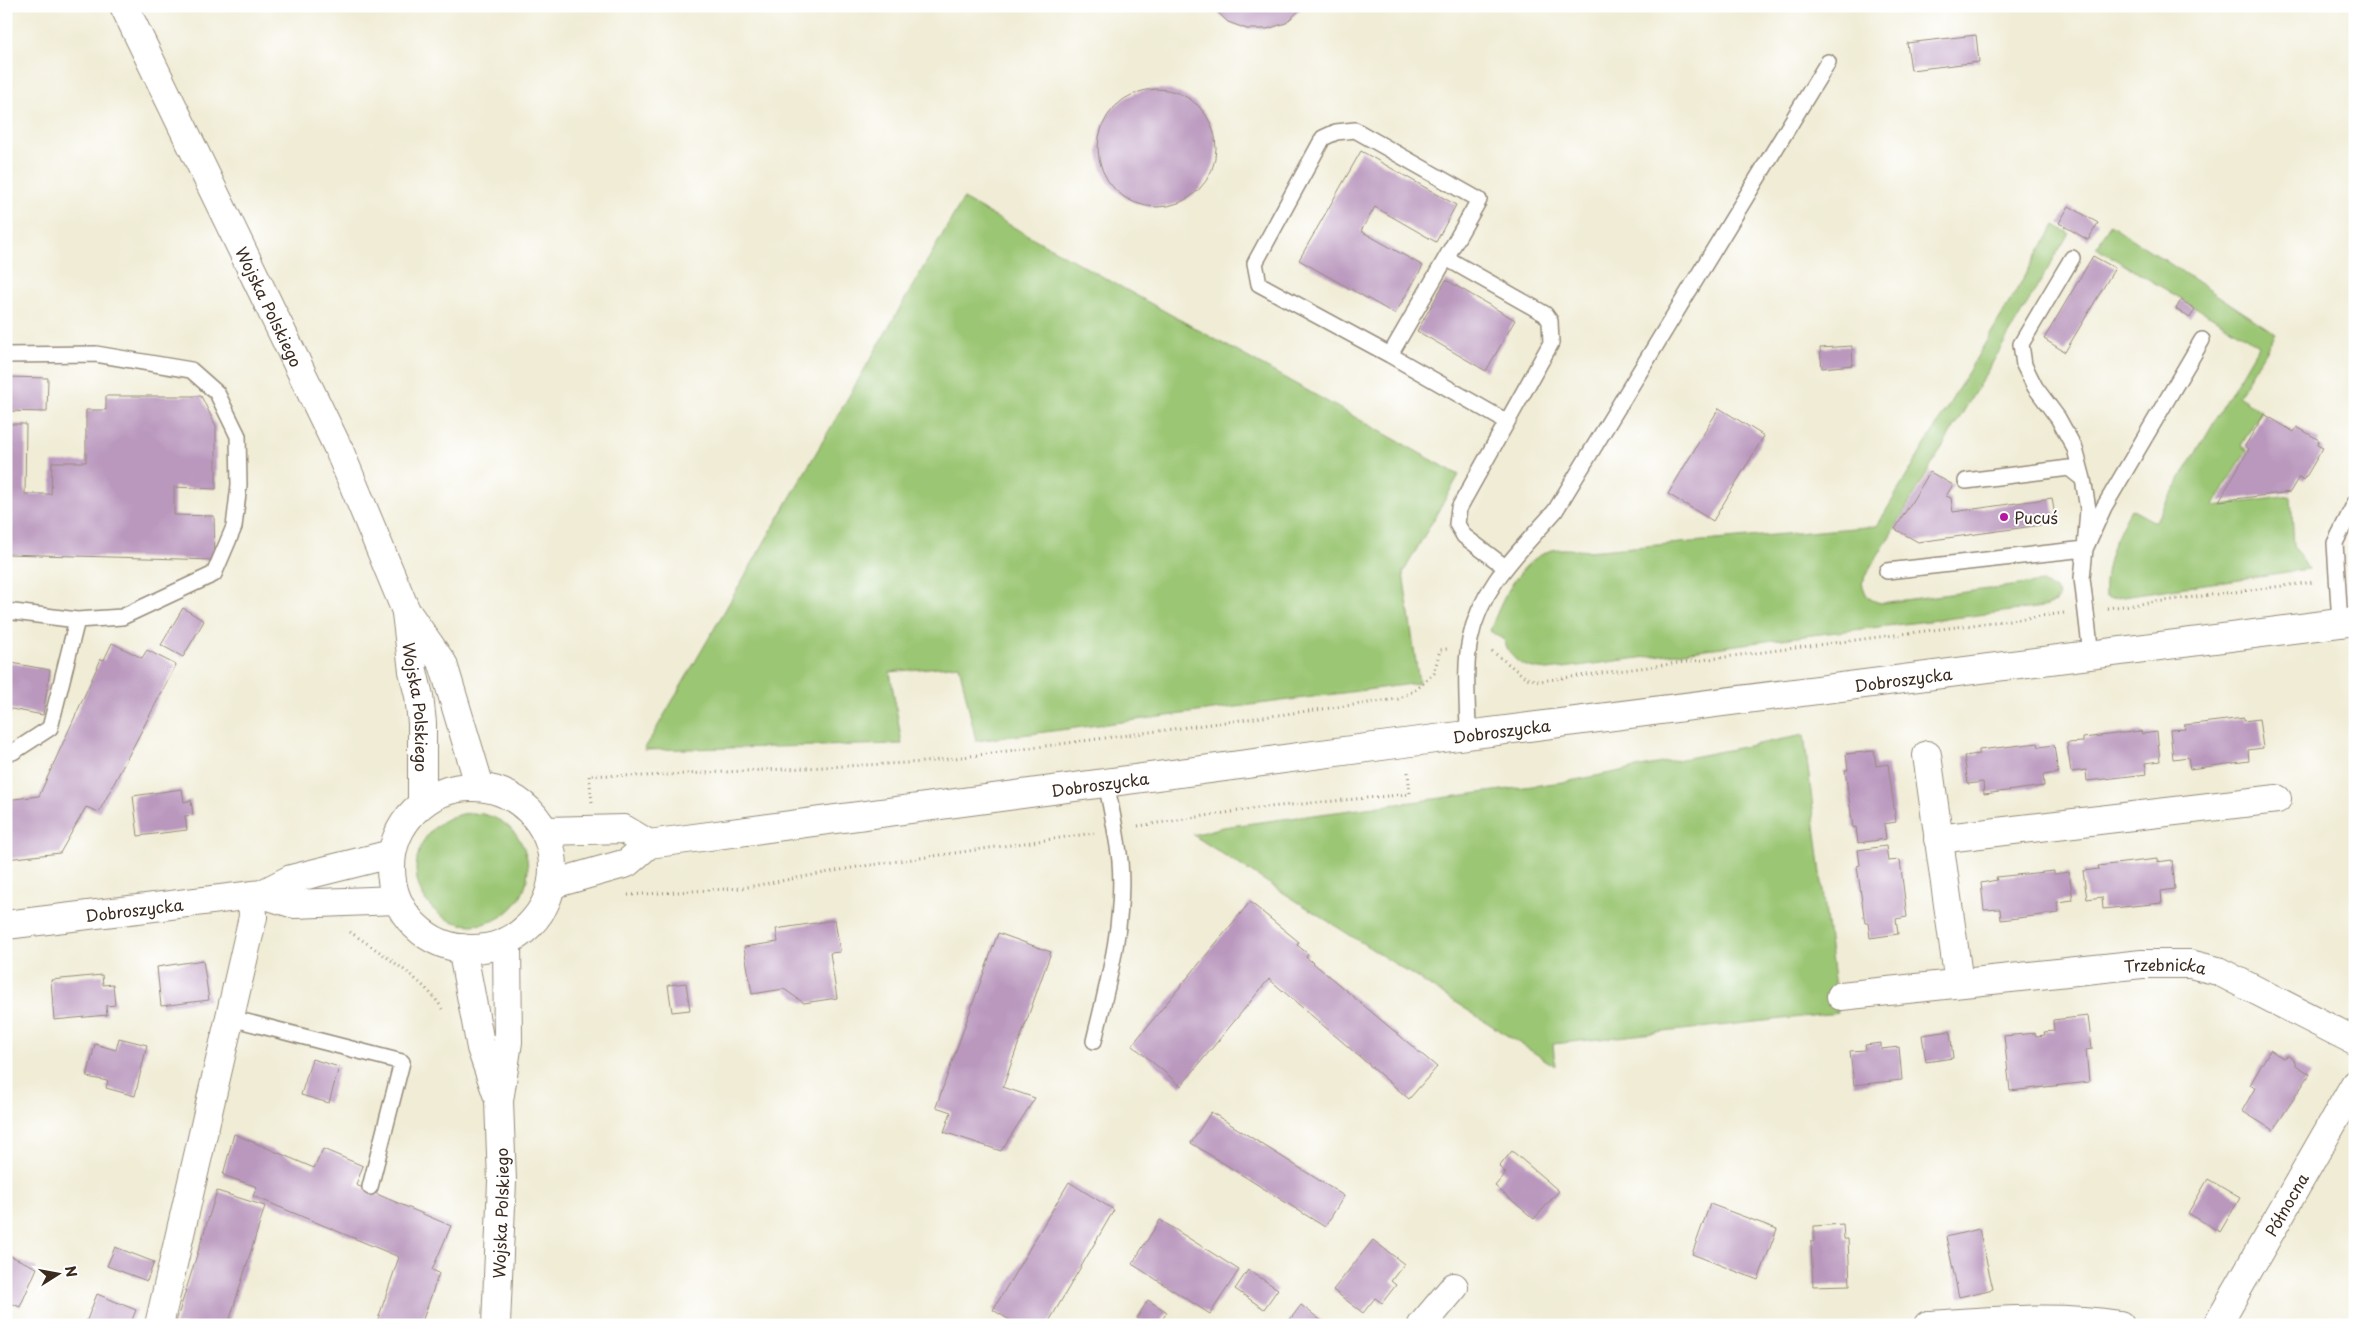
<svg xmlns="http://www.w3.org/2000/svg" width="2361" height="1331" viewBox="0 0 2361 1331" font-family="'Playpen Sans',sans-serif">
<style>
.green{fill:#9bc673;stroke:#6b7848}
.building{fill:#ba98be}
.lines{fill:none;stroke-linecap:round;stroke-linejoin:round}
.lane-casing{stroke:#968b7a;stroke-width:18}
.street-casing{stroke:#968b7a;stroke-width:30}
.secondary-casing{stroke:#968b7a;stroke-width:30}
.path{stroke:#968b7a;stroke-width:3;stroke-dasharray:1 4;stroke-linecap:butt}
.lane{stroke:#fff;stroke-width:15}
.street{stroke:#fff;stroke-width:28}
.secondary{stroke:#fff;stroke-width:28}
.poi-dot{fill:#b5179e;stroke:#fff;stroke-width:2}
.labels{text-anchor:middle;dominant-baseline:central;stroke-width:4;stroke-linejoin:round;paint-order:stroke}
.street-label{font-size:16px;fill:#3b2a1e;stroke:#fff}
.poi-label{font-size:16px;fill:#3b2a1e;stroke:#fff;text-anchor:start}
</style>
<rect width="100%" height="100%" fill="#fff"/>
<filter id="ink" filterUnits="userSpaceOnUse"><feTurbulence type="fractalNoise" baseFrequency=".02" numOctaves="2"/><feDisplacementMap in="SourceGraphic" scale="10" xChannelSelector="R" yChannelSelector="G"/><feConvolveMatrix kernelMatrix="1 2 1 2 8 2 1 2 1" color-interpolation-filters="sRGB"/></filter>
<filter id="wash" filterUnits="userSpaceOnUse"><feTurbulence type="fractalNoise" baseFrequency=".0096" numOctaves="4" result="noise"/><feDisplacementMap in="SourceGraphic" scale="20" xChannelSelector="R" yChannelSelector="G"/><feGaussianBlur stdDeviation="1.12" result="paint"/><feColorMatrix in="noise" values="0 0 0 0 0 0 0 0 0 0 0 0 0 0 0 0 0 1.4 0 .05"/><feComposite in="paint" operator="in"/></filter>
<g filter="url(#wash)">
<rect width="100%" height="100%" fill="#f0ecd5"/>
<path class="green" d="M 963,199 L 1459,475 L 1403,573 L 1419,683 L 976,741 L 959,665 L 890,672 L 902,744 L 644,750 Z
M 2110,224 L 2276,334 L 2238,396 L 2261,411 L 2241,446 L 2247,450 L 2213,506 L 2291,496 L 2294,546 L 2308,569 L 2109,598 L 2105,596 C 2103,565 2116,535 2131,509 L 2155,522 L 2259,345 L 2096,248 Z
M 2055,225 L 2069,233 L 1862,583 C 1866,596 1868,600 1881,603 L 2042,582 L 2055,590 L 2059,596 L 2056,602 L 2044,607 L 1812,635 L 1548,670 C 1524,668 1512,663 1504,640 L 1490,631 C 1500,604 1518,562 1549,551 C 1560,547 1576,550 1588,551 L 1877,526 Z
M 1804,735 L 1838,1013 L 1553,1044 L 1555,1066 L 1193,835 L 1223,827 L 1570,781 Z
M416 869a56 56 0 1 1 112 0a56 56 0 1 1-112 0Z"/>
<g id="blocks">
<path class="building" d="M 1211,6 L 1304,6 L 1286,23 L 1267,29 L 1247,29 L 1228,22 Z
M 1976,35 L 1979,62 L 1911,70 L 1907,43 Z
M1098 148a59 59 0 1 1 118 0a59 59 0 1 1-118 0Z
M 1361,151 L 1456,205 L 1436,242 L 1375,207 L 1361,231 L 1423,266 L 1395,314 L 1299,260 Z
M 2069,206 L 2098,223 L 2088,240 L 2059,223 Z
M 2093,256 L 2115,268 L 2065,352 L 2044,339 Z
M 1446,280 L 1515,320 L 1486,371 L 1417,331 Z
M 2181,300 L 2195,309 L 2190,318 L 2176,309 Z
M 1852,346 L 1853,365 L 1822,368 L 1820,348 Z
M 6,377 L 48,378 L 47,412 L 6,411 Z
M 106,396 L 201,396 L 216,426 L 216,489 L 174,487 L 174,515 L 214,516 L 215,560 L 6,554 L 6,424 L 26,424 L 25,494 L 51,494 L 52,462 L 86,462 L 86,410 L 106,410 Z
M 1719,408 L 1764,436 L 1713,521 L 1668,494 Z
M 2264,414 L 2294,432 L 2297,427 L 2319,440 L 2317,445 L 2323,448 L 2304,480 L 2299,477 L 2290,492 L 2219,501 L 2249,449 L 2245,446 Z
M 1930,472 L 1953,485 L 1946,496 L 1951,498 L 1953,512 L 2052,498 L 2056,523 L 1918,542 L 1895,529 Z
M 183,608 L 204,621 L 183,657 L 161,645 Z
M 112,643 L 142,658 L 147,650 L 176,665 L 99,812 L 86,807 L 60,853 L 6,859 L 6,800 L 39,796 L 101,659 L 104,660 Z
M 6,662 L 50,670 L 43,715 L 6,708 Z
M 2244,718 L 2244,721 L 2259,719 L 2263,748 L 2248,750 L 2249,761 L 2190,769 L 2188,757 L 2173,759 L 2170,730 L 2185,729 L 2184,725 Z
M 2141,731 L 2142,734 L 2157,732 L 2160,761 L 2145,763 L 2147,774 L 2087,781 L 2086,770 L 2071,772 L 2067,743 L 2083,742 L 2083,738 Z
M 2038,743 L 2039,747 L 2054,745 L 2058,773 L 2043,775 L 2044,786 L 1984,794 L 1983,782 L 1968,784 L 1964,756 L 1979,754 L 1979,750 Z
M 1874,751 L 1876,766 L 1888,764 L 1896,822 L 1884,824 L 1886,839 L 1858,843 L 1856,827 L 1853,828 L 1845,770 L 1848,770 L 1846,754 Z
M 182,789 L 184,802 L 191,800 L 193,815 L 185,816 L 187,830 L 138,836 L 133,796 Z
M 1886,846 L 1888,861 L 1900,860 L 1907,917 L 1896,919 L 1898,934 L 1870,938 L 1868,923 L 1865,923 L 1857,866 L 1860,865 L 1858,850 Z
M 2157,859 L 2157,862 L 2172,860 L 2175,889 L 2161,891 L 2162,903 L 2103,909 L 2102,897 L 2087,899 L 2083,871 L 2099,869 L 2098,866 Z
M 2054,871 L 2054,874 L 2069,872 L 2073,900 L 2057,902 L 2059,913 L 2001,920 L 2000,909 L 1984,910 L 1981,883 L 1997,880 L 1996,877 Z
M 1250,902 L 1299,942 L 1297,945 L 1308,954 L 1306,957 L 1437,1067 L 1409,1099 L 1269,979 L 1181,1086 L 1132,1045 Z
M 835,920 L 840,952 L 830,953 L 837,998 L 804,1003 L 784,989 L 752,994 L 744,947 L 778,942 L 776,929 Z
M 998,933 L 1051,952 L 1003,1087 L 1035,1098 L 1001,1151 L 944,1132 L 951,1112 L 936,1107 Z
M 203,960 L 209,1000 L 161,1006 L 157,967 Z
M 102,975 L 103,985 L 113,984 L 115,1005 L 106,1006 L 107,1015 L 54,1020 L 51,980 Z
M 686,983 L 690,1010 L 672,1012 L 668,985 Z
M 2088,1016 L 2092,1049 L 2086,1050 L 2089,1082 L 2010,1091 L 2004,1036 L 2035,1033 L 2036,1036 L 2045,1035 L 2044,1032 L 2054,1031 L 2053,1020 Z
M 1950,1031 L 1953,1058 L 1926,1062 L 1922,1035 Z
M 119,1038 L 147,1045 L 135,1096 L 106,1088 L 108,1081 L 87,1077 L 95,1044 L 116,1050 Z
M 1881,1043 L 1881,1049 L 1899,1047 L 1902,1080 L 1854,1085 L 1850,1051 L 1866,1050 L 1865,1045 Z
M 2270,1050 L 2283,1058 L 2288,1056 L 2294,1060 L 2296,1065 L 2310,1074 L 2273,1130 L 2242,1111 L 2255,1088 L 2250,1085 Z
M 312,1059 L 339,1067 L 329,1103 L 301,1095 Z
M 1211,1112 L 1344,1196 L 1325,1227 L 1191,1143 Z
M 234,1134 L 314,1168 L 323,1149 L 363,1166 L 356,1185 L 451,1226 L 432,1270 L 439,1273 L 421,1325 L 376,1325 L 399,1257 L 253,1196 L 257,1187 L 223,1175 Z
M 1512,1151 L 1559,1191 L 1534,1219 L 1495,1186 L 1506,1173 L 1499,1167 Z
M 2208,1179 L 2240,1198 L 2220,1232 L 2188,1213 Z
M 1069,1182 L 1114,1210 L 1047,1325 L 1018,1325 L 993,1310 Z
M 217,1191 L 265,1206 L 233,1309 L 228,1325 L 175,1325 Z
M 1710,1204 L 1777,1229 L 1758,1280 L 1692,1254 Z
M 1160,1220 L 1239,1270 L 1210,1314 L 1132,1264 Z
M 1843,1224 L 1844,1239 L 1848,1239 L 1850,1285 L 1813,1286 L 1811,1242 L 1814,1241 L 1814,1226 Z
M 1979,1229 L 1993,1289 L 1959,1297 L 1946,1237 Z
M 1373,1240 L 1404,1264 L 1391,1281 L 1396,1285 L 1382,1303 L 1375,1298 L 1363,1313 L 1333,1290 Z
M 115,1247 L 154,1262 L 147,1281 L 107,1266 Z
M 6,1254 L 37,1268 L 20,1307 L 6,1301 Z
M 1248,1270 L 1278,1289 L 1264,1309 L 1235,1289 Z
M 97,1294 L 136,1310 L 130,1325 L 85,1325 Z
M 1148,1300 L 1167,1312 L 1159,1325 L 1147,1325 L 1137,1318 Z
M 1301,1305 L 1327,1325 L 1286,1325 Z"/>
</g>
</g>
<g filter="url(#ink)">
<use href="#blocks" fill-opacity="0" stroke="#968b7a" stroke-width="1"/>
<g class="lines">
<g class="lane-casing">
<path id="lane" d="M 2072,258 L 2021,344 L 2024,365 L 2035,387 L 2058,418 L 2075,449 L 2083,479
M 6,355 L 96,354 L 191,370 L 217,393 L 238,436 L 239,485 L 234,527 L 214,574 L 122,617 L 77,620
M 1390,355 L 1446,258
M 1505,567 L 1464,536 L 1457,524 L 1459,508 L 1551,343 L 1550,321 L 1545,314 L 1446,258 L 1479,200 L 1355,130 L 1336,132 L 1323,138 L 1255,263 L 1259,284 L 1390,355 L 1507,422
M 1887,571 L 2085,549 L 2088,509 L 2083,479 L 2069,468 L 1966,481
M 6,611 L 77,620 L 50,728 L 13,752 L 6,750
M 2340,623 L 2335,543 L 2355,503
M 2091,655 L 2082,578 L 2085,549 L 2104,507 L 2202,340
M 1468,735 C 1468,706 1464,667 1470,640 C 1480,587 1521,550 1555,511 L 1828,62
M 231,1018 L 402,1062 L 370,1187
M 1094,1041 C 1108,983 1125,922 1120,861 C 1117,835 1111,808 1106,782"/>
</g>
<g class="street-casing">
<g id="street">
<path d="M 1927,755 L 1959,983"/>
<path d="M 1938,839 L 2277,799"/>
<path id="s1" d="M 1841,996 L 2142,964 L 2190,964 L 2218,971 L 2355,1041"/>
<path d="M 159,1325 L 253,917 L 252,896"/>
<path d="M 1422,1325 L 1454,1287"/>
<path d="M 1928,1325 C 1992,1321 2056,1315 2120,1325"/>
<path id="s2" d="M 2217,1325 L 2355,1084"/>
</g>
</g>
<g class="secondary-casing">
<g id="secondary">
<path id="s3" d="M 124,6 L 339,450 L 406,611 L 443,664 L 480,787"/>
<path id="s4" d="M 406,613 L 413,671 L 419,696 L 422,723 L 422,803"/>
<circle cx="472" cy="868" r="81"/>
<path d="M 546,831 L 624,829 L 649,844"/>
<path id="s5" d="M 553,884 L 627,863 L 649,844 L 1404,743 L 2355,621"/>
<path d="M 262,894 L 294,904 L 396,900"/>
<path id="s6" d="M 6,925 L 262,894 L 291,879 L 391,854"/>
<path d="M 462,948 L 481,1048 L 498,1097"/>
<path id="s7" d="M 496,1325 L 502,1181 L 499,1101 L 508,1042 L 507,942"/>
</g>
</g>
<path class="path" d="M 2107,608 L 2314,582
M 1492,651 L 1526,678 L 1540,681 L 2064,613
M 592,802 L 589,775 L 645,776 L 925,762 L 1398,699 L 1417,689 L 1434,673 L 1440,650 L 1447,649
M 1138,826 L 1258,808 L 1410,794 L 1408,772
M 628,895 L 742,888 L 857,867 L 1094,833
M 350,932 C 375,949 429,983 442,1009"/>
<use href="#lane" class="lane"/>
<use href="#street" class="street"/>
<use href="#secondary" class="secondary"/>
</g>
</g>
<circle class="poi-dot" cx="2004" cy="517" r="5"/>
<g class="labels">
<g class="street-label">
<text stroke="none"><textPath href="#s3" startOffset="334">Wojska Polskiego</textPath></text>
<text stroke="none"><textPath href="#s5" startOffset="1371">Dobroszycka</textPath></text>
<text stroke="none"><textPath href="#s4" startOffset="95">Wojska Polskiego</textPath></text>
<text stroke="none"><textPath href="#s5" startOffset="966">Dobroszycka</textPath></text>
<text stroke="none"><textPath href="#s5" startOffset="561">Dobroszycka</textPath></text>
<text stroke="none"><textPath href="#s6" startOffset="129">Dobroszycka</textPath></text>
<text stroke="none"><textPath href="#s1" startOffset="326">Trzebnicka</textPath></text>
<text stroke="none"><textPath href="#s2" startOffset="139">Północna</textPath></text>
<text stroke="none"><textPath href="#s7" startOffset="112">Wojska Polskiego</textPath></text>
</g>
<g class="poi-label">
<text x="2014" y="517">Pucuś</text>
</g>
</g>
<rect width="2361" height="1331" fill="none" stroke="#fff" stroke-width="25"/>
<g transform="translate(58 1274) rotate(79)" stroke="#ffffff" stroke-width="4" paint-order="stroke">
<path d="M0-4L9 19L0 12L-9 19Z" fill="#3b2a1e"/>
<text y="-8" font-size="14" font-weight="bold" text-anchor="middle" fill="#3b2a1e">N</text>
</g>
</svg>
